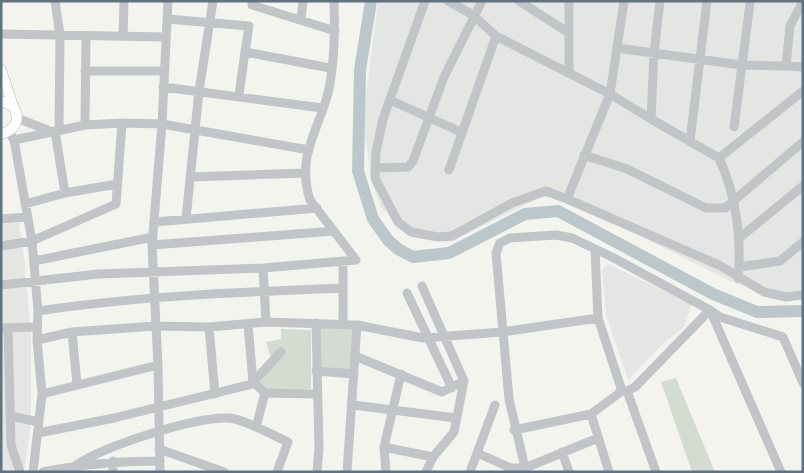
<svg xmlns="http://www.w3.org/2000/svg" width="804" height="473" viewBox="0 0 804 473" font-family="'Open Sans',sans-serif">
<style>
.built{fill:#e4e6e3}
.green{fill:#d4dbd0}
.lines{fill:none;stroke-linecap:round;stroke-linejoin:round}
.river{stroke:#bcc7cc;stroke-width:12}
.major-casing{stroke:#b4b8bc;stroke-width:11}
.minor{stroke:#c1c5c8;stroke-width:9}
.major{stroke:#fff;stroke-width:10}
</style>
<rect width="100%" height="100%" fill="#f4f4ef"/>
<path class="built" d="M 378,1 L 803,1 L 803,292 L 785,301 L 732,282 L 592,212 L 551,198 L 541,197 L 450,242 L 410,235 L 381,208 L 371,180 L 363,119 Z
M 19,223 L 25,263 L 31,337 L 31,424 L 24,472 L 1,472 L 1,224 Z
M 608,264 L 692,304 L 684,327 L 665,342 L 628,380 L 606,315 L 602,269 Z"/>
<path class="green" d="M 316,323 L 357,325 L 354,374 L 316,371 Z
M 281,329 L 311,330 L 311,389 L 263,389 L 253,382 L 272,362 L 266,342 L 281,339 Z
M 676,378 L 715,472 L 692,472 L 661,382 Z"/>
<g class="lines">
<path class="river" d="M 371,1 L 360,70 L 358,171 L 373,219 L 388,240 L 398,249 L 413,257 L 449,253 L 525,214 L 558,211 L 713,294 L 757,312 L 803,311"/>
<g class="major-casing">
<path id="major" d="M 1,70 L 13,106
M 1,101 L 13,106 C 21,119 16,130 1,134"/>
</g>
<path class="minor" d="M 55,1 L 60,35 L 59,130
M 252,1 L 252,5 L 335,31
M 334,1 C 335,31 335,64 328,93 C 318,132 296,156 310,200 L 356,260
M 425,1 L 383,119 L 376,152 L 375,178 L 398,222 L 411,232 L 438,237 L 452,236 L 512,203 L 546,191 L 567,199
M 448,1 L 473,15 L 496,36 L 610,94 L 624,1
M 519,1 L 569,33
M 660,1 L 654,53 L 651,119 L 719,158 L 803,91
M 167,19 L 249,26 L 245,52 L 330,68
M 301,20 L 303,1
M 1,34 L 166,37
M 123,36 L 124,1
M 617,48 L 741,65 L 786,66 L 790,26 L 803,1
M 786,66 L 803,67
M 85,71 L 164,71
M 569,73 L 569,1
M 163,87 L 322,108
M 239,95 L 245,52
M 390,100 L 461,132
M 17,118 L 50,131
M 651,119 L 610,94 L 567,199 L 719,265 L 764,292 L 786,297 L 803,295
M 85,125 L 86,37
M 734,127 L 750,3
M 55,131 L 65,193
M 9,132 L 14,140 L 32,241 L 38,311 L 37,340 L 42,394 L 33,472
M 14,140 L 85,125 L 122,123 L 162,124 L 309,150
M 690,141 L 707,1
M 584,155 L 627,169 L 706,208 L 725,208 L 803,142
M 719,158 C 736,195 742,238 738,278
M 376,168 L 408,167 L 413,161 L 444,77 L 482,1
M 449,170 L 496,36
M 190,177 L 306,173
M 25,204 L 65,193 L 117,184
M 1,219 L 27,217
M 186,219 L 199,91 L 213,1
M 155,222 L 317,208
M 738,239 L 803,186
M 152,245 L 334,231
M 1,246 L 32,241 L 116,204 L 122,123
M 595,249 L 598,318 L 622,391 L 627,391 L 656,472
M 34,261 L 153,237
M 343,261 L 343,324
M 739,267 L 780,261 L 803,242
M 263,268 L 266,322
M 1,285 L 98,274 L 263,268 L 356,260
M 422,286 L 464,381 L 454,432 L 433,457 L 426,472
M 407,293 L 452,388
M 38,311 C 139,296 240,292 343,288
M 316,323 L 319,448 L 317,472
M 248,324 L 253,382 L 265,393 L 256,427
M 209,327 L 215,394
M 1,328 L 37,327
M 8,328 L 11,445 L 20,472
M 72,332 L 77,385
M 37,340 L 72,332 L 155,326 L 209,327 L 266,322 L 357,325 L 423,338 L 502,332 L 598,318
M 355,356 L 442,392 L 464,381
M 316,371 L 354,374
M 253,382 L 281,352
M 627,391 L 635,387 L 710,310 L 720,317 L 783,337 L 803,383
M 265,393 L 316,394
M 42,394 L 158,365
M 353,405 L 456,418
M 591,414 L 609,472
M 10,416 L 39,422
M 514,430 L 591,414 L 622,391
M 38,433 L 114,418 L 256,383
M 384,447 L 433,457
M 159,449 L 224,472
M 562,452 L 569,472
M 477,453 L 511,468
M 43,472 C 82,464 120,461 160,461
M 74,472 L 76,465 C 105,446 193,417 228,418 C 245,419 272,435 288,442 L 277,472
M 113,472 L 113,461
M 160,472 L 158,365 L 152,245 L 162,124 L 168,1
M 347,472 L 357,325
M 386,472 L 384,447 L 401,374
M 470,472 L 495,405
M 509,472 L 511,468 L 525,468 L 598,438
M 526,472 L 509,399 L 496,253 L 500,243 L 510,238 L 556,235 L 572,238 L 612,257 L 710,310 L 781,472"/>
<use href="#major" class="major"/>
</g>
<rect width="804" height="473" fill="none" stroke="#617382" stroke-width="5"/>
</svg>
